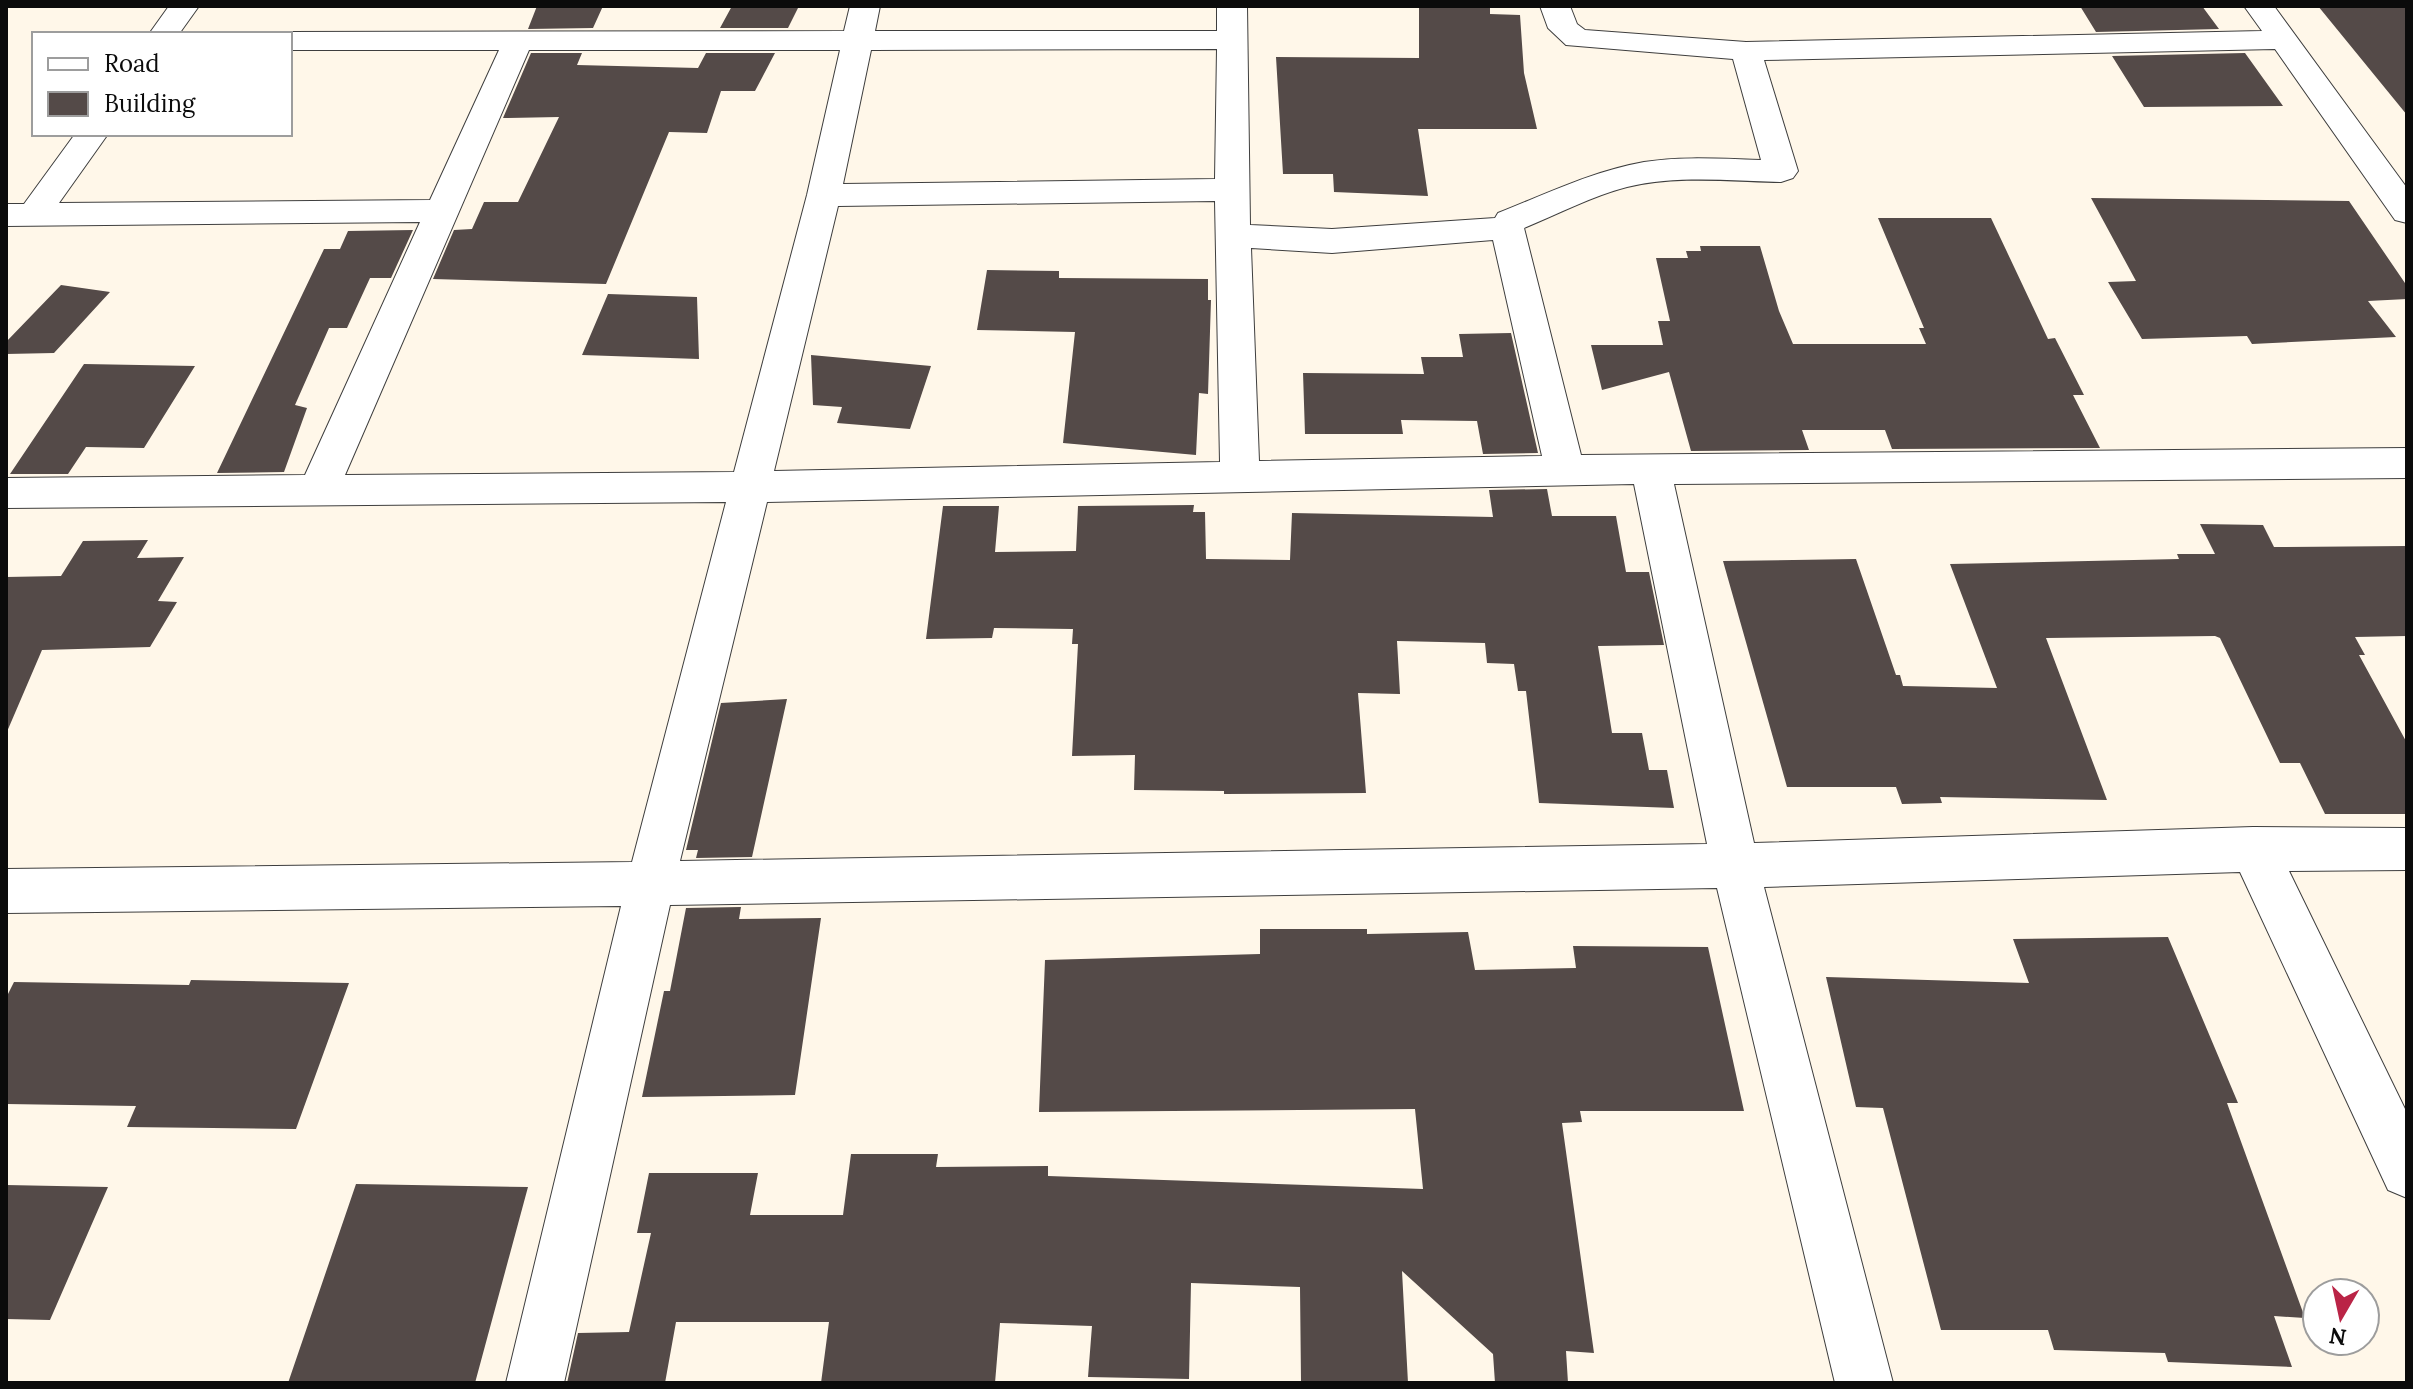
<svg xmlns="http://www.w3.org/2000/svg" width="2413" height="1389" viewBox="0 0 2413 1389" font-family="Lora,serif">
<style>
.building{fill:#544a48}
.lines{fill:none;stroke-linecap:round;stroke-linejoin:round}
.street-casing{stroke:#3e3e3e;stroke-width:2}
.street{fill:#fff;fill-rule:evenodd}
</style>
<rect width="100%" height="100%" fill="#fff7e9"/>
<path class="building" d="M 537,6 L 603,6 L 593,28 L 528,29 Z
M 732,6 L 799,6 L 788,28 L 720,28 Z
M 1419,6 L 1490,6 L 1490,14 L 1520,15 L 1524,73 L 1537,129 L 1418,129 L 1428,196 L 1334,192 L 1333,174 L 1283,174 L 1276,57 L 1419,58 Z
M 2080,6 L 2202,6 L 2219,29 L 2096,32 Z
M 2318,6 L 2407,6 L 2407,115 Z
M 531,53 L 582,53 L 577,65 L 698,68 L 706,53 L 775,53 L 755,91 L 721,91 L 707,133 L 669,132 L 606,284 L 433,279 L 454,230 L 472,229 L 484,202 L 518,202 L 559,117 L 503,118 Z
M 2245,53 L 2283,106 L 2144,107 L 2112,56 Z
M 2091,198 L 2349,201 L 2407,286 L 2407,299 L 2368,301 L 2396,337 L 2252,344 L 2247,336 L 2142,339 L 2108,282 L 2136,281 Z
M 1878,218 L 1991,218 L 2048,339 L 2055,338 L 2084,395 L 2073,395 L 2100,448 L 1892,449 L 1885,430 L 1802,430 L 1809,450 L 1691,451 L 1669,372 L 1602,390 L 1591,345 L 1663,345 L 1658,321 L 1670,321 L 1656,258 L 1688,258 L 1686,251 L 1701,251 L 1700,246 L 1760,246 L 1779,311 L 1793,344 L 1926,344 L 1919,328 L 1924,328 Z
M 413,230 L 391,278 L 370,278 L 347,328 L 329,328 L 295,405 L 307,408 L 284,472 L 217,473 L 324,249 L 340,249 L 348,231 Z
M 987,270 L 1059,271 L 1059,278 L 1208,279 L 1208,300 L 1211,300 L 1208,394 L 1199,393 L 1196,455 L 1063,443 L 1075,332 L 977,330 Z
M 61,285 L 110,292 L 54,353 L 6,354 L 6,342 Z
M 608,294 L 697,297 L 699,359 L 582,355 Z
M 1511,333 L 1538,453 L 1483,454 L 1477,421 L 1401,420 L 1403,434 L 1305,434 L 1303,373 L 1424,374 L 1421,357 L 1463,357 L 1459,334 Z
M 811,355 L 931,366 L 910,429 L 837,423 L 842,407 L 813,405 Z
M 84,364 L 195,366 L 144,448 L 86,447 L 68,474 L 10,474 Z
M 1547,489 L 1552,516 L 1616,516 L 1626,572 L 1649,572 L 1664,645 L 1598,646 L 1612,733 L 1642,733 L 1649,770 L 1667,770 L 1674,808 L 1539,803 L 1526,691 L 1518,691 L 1514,664 L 1487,663 L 1485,643 L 1397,641 L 1400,694 L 1358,693 L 1366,793 L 1224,794 L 1224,791 L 1134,790 L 1135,755 L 1072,756 L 1078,644 L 1072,644 L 1073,629 L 994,628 L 992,638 L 926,639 L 943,506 L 999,506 L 995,552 L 1076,551 L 1078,506 L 1194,505 L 1193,512 L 1205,512 L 1206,559 L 1290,560 L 1292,513 L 1493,517 L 1489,490 Z
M 2200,524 L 2263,525 L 2274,547 L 2407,546 L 2407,636 L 2355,637 L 2365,655 L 2359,655 L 2407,743 L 2407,814 L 2325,814 L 2300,763 L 2280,763 L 2220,638 L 2215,636 L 2046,638 L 2107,800 L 1940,797 L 1942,803 L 1902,804 L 1896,787 L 1787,787 L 1723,561 L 1856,559 L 1896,675 L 1900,675 L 1903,686 L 1997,688 L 1950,564 L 2179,559 L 2177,554 L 2215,554 Z
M 148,540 L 137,558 L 184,557 L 158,601 L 177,602 L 150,647 L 42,650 L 6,734 L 6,577 L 61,576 L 83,541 Z
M 787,699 L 752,857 L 696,858 L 698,850 L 686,850 L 721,703 Z
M 741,907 L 739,919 L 821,918 L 795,1095 L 642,1097 L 664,991 L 670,991 L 686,908 Z
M 1260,929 L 1367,929 L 1367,934 L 1468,932 L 1475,970 L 1576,968 L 1573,946 L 1708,947 L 1744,1111 L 1580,1111 L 1582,1122 L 1562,1123 L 1594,1353 L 1566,1351 L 1568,1383 L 1495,1383 L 1493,1354 L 1402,1271 L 1408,1383 L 1301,1381 L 1300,1287 L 1191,1283 L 1189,1379 L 1088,1377 L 1092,1326 L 1000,1323 L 995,1383 L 821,1383 L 829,1322 L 676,1322 L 665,1383 L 567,1383 L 578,1333 L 629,1332 L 651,1233 L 637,1233 L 649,1173 L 758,1173 L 750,1215 L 843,1215 L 851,1154 L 938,1154 L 936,1167 L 1048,1166 L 1048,1176 L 1423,1189 L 1415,1109 L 1039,1112 L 1045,960 L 1260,954 Z
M 2168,937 L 2238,1103 L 2227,1103 L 2305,1318 L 2274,1316 L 2292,1367 L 2168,1362 L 2165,1353 L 2054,1350 L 2048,1330 L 1941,1330 L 1883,1108 L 1856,1107 L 1826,977 L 2029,983 L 2013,939 Z
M 191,980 L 349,983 L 296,1129 L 127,1127 L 136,1106 L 6,1104 L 6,998 L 14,982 L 189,985 Z
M 356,1184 L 528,1187 L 475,1383 L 288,1383 Z
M 6,1185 L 108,1187 L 50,1320 L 6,1319 Z"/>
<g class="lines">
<g class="street-casing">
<path id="street" d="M 169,6 L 199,6 L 179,34 L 149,34 Z
M 850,6 L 880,6 L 875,31 L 1217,31 L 1217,6 L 1247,6 L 1250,225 L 1332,229 L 1495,218 L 1498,213 C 1546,194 1593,171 1644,162 C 1683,156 1722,159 1761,160 L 1733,59 L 1566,45 L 1548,28 L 1540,6 L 1570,6 L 1577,24 L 1585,30 L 1746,42 L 2262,31 L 2244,6 L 2274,6 L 2407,188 L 2407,223 L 2395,220 L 2275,49 L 1764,60 L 1798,171 L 1793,178 L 1781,182 C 1730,181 1677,175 1627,187 C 1592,196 1558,214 1524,228 L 1581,455 L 2407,448 L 2407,478 L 1674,484 L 1754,843 L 2253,827 L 2407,828 L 2407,870 L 2289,871 L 2407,1113 L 2407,1198 L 2388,1190 L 2240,872 L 1764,887 L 1893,1383 L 1835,1383 L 1717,888 L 670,905 L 564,1383 L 506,1383 L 621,906 L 6,913 L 6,869 L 632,862 L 726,502 L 6,508 L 6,478 L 305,475 L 420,222 L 6,226 L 6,204 L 24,204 L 75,134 L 108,134 L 59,203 L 430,200 L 499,50 L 290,50 L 290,34 L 281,34 L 290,32 L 844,31 ZM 1217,49 L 1215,179 L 843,184 L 871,50 ZM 529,50 L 840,50 L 807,195 L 734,472 L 345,475 ZM 1215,201 L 1220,462 L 774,471 L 838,206 ZM 1493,240 L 1542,456 L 1259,461 L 1251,248 L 1332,253 ZM 1634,484 L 1707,844 L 680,861 L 767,502 Z"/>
</g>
<use href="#street" class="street"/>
</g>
<rect width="2413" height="1389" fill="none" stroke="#0b0b0b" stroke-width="16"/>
<rect x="32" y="32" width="260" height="104" fill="#ffffff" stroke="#9d9d9d" stroke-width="2"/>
<rect x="48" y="58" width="40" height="12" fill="#ffffff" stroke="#9d9d9d" stroke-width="2"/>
<text x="104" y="72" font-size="24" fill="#0b0b0b">Road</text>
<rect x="48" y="92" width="40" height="24" fill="#544a48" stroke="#9d9d9d" stroke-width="2"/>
<text x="104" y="112" font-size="24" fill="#0b0b0b">Building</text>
<g transform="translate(2341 1317) rotate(189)"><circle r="38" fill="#ffffff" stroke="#9d9d9d" stroke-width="2"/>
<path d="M0-6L14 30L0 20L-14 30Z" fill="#ba2446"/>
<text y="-12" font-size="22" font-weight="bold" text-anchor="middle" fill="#0b0b0b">N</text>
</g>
</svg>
